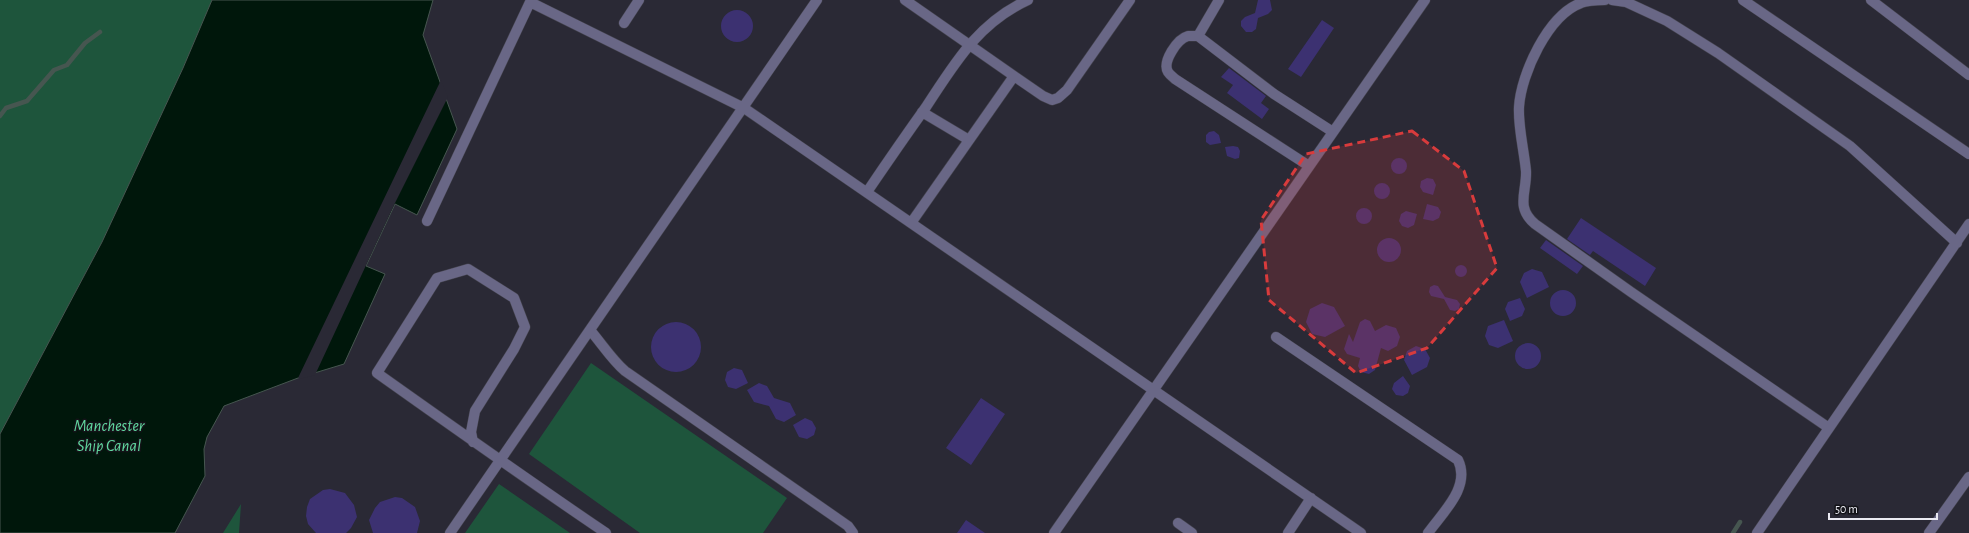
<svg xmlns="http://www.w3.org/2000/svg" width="1969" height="533" viewBox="0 0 1969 533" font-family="'Alegreya Sans',sans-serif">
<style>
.green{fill:#1e553c}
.water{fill:#00170b;stroke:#465650}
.pier{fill:#2a2935}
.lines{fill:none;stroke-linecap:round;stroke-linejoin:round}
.stream{stroke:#465650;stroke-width:4.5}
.building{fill:#3c3171}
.minor-casing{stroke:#45444f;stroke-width:11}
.minor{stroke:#696786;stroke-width:10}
.marked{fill:#d83b3c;fill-opacity:0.2;stroke:#d83b3c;stroke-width:3;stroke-dasharray:8 5;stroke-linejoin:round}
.labels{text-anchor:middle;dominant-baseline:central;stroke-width:3;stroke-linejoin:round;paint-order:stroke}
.water-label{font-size:17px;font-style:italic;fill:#61d9a0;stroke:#131318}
</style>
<rect width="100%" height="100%" fill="#2a2935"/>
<path class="green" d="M 0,0 L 212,0 L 183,68 L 102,242 L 0,434 Z
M 591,363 L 787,498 L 763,533 L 640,533 L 529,454 Z
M 499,484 L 570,533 L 465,533 Z
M 241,504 L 239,533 L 223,533 Z"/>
<path class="water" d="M 212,0 L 433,0 L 423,35 L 457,129 L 417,215 L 395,204 L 366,266 L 385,274 L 344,364 L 298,378 L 224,406 L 207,437 L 204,449 L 205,476 L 175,533 L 0,533 L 0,434 L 102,242 L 183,68 Z"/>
<path class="pier" d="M 441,80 L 448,97 L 395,203 L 315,375 L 300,379 L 298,378 Z"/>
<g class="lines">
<path class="stream" d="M 0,116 L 6,108 L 27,101 L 54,70 L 67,65 L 85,43 L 100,32
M 1733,533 L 1740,522"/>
</g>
<path class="building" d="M 1258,0 L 1270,0 L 1272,10 L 1268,14 L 1258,18 L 1256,29 L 1252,32 L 1246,32 L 1241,26 L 1241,21 L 1245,17 L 1255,13 Z
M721 26a16 16 0 1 1 32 0a16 16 0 1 1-32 0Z
M 1322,20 L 1334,28 L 1301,77 L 1288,69 Z
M 1229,68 L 1266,96 L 1261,103 L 1269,109 L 1262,119 L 1227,93 L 1233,85 L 1221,77 Z
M 1214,131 L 1219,135 L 1221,143 L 1210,145 L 1206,142 L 1206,135 L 1209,132 Z
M 1233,146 L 1238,147 L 1240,151 L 1239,158 L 1235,159 L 1227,156 L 1225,147 Z
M1391 166a8 8 0 1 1 16 0a8 8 0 1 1-16 0Z
M 1427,178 L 1433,179 L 1436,185 L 1433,195 L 1423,192 L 1420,187 L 1421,181 Z
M1374 191a8 8 0 1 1 16 0a8 8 0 1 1-16 0Z
M 1427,204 L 1438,207 L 1441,212 L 1439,218 L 1433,221 L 1423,219 Z
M1356 216a8 8 0 1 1 16 0a8 8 0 1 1-16 0Z
M 1406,211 L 1417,214 L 1414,225 L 1408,228 L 1402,226 L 1399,221 L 1401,214 Z
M 1581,218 L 1656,268 L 1645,286 L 1593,251 L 1590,255 L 1567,239 Z
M1377 250a12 12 0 1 1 24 0a12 12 0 1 1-24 0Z
M 1546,240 L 1583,266 L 1577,274 L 1540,248 Z
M1455 271a6 6 0 1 1 12 0a6 6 0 1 1-12 0Z
M 1532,269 L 1542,272 L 1549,287 L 1527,298 L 1520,282 L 1524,273 Z
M 1434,285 L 1438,286 L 1445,297 L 1457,300 L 1460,304 L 1459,309 L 1455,311 L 1450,310 L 1444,299 L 1431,296 L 1429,292 L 1430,287 Z
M1550 303a13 13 0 1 1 26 0a13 13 0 1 1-26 0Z
M 1520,298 L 1525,309 L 1522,316 L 1510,321 L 1505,309 L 1508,302 Z
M 1322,303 L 1334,307 L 1345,326 L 1325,337 L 1312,334 L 1306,322 L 1310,309 Z
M 1365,319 L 1370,321 L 1375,331 L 1386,325 L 1396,328 L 1400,337 L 1397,346 L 1388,351 L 1381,348 L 1375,370 L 1369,374 L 1361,372 L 1358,366 L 1360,358 L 1347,354 L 1344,349 L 1349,334 L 1353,342 L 1360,322 Z
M 1504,320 L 1513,341 L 1498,348 L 1489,345 L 1485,336 L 1488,326 Z
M651 347a25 25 0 1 1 50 0a25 25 0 1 1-50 0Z
M1515 356a13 13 0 1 1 26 0a13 13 0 1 1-26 0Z
M 1416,346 L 1425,349 L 1430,358 L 1427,367 L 1412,375 L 1404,360 L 1407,351 Z
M 734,368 L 742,370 L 748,383 L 736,389 L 728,387 L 725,380 L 727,372 Z
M 1403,376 L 1410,386 L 1408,393 L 1403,396 L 1396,395 L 1392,389 L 1394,383 Z
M 759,383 L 767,386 L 774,398 L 790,403 L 796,415 L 784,422 L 776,419 L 769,406 L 754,402 L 747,390 Z
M 981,398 L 1005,414 L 971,465 L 946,448 Z
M 805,418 L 812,421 L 816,428 L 814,435 L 807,439 L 799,437 L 793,425 Z
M 330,489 L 345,493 L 354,505 L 357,517 L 351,528 L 346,533 L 316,533 L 308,524 L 306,516 L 307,507 L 310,499 L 323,490 Z
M 395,497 L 402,498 L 415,507 L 420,521 L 417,533 L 373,533 L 369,520 L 375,508 L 380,502 Z
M 966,520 L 985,533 L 957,533 Z"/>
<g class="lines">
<g class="minor-casing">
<path id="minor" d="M 905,0 L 1014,76 L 911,223
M 1605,0 C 1597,0 1588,0 1581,3 C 1548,15 1521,74 1519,107 C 1518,127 1524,150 1526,171 C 1527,192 1515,207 1535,224 L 1631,292 L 1829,428
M 1612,0 L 1626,2 L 1667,21 L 1718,53 L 1850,146 L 1957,243
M 1743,0 L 1969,154
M 1871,0 L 1969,75
M 530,2 L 744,108 L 1361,533
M 624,23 L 639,0
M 1198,36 L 1219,0
M 1014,76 L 1043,96 L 1052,100 L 1058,98 L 1067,90 L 1130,0
M 922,112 L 969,140
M 1309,166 L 1175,79 C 1173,77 1170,75 1168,72 C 1162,62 1177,39 1188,36 C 1191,36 1195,36 1198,36 L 1274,94 L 1333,132
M 867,192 C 886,164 906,135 926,107 C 955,63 978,23 1028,0
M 427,221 L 531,0
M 590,330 C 602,344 612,360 625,371 L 848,526 L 853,533
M 1276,337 L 1458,460 C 1471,487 1443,512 1428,533
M 473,442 L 471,432 L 475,411 L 514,349 L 525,327 L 514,298 L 468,269 L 437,278 L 377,373 C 453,427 529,481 606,533
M 1178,523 L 1192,533
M 450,533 L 817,0
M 1054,533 L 1425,0
M 1288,533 L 1311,498
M 1757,533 L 1969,224
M 1929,533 L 1969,477"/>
</g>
<use href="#minor" class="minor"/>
</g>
<path class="marked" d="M 1412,131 L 1464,171 L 1497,268 L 1427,348 L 1356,373 L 1269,300 L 1261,220 L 1306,154 Z"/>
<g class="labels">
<g class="water-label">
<text x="109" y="425">Manchester<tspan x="109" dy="20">Ship Canal</tspan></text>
</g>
</g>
<path d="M1829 513v6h108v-6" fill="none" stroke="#eaeaf2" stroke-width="2"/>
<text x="1835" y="513" font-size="12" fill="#eaeaf2" stroke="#131318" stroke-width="3" paint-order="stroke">50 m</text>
</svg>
